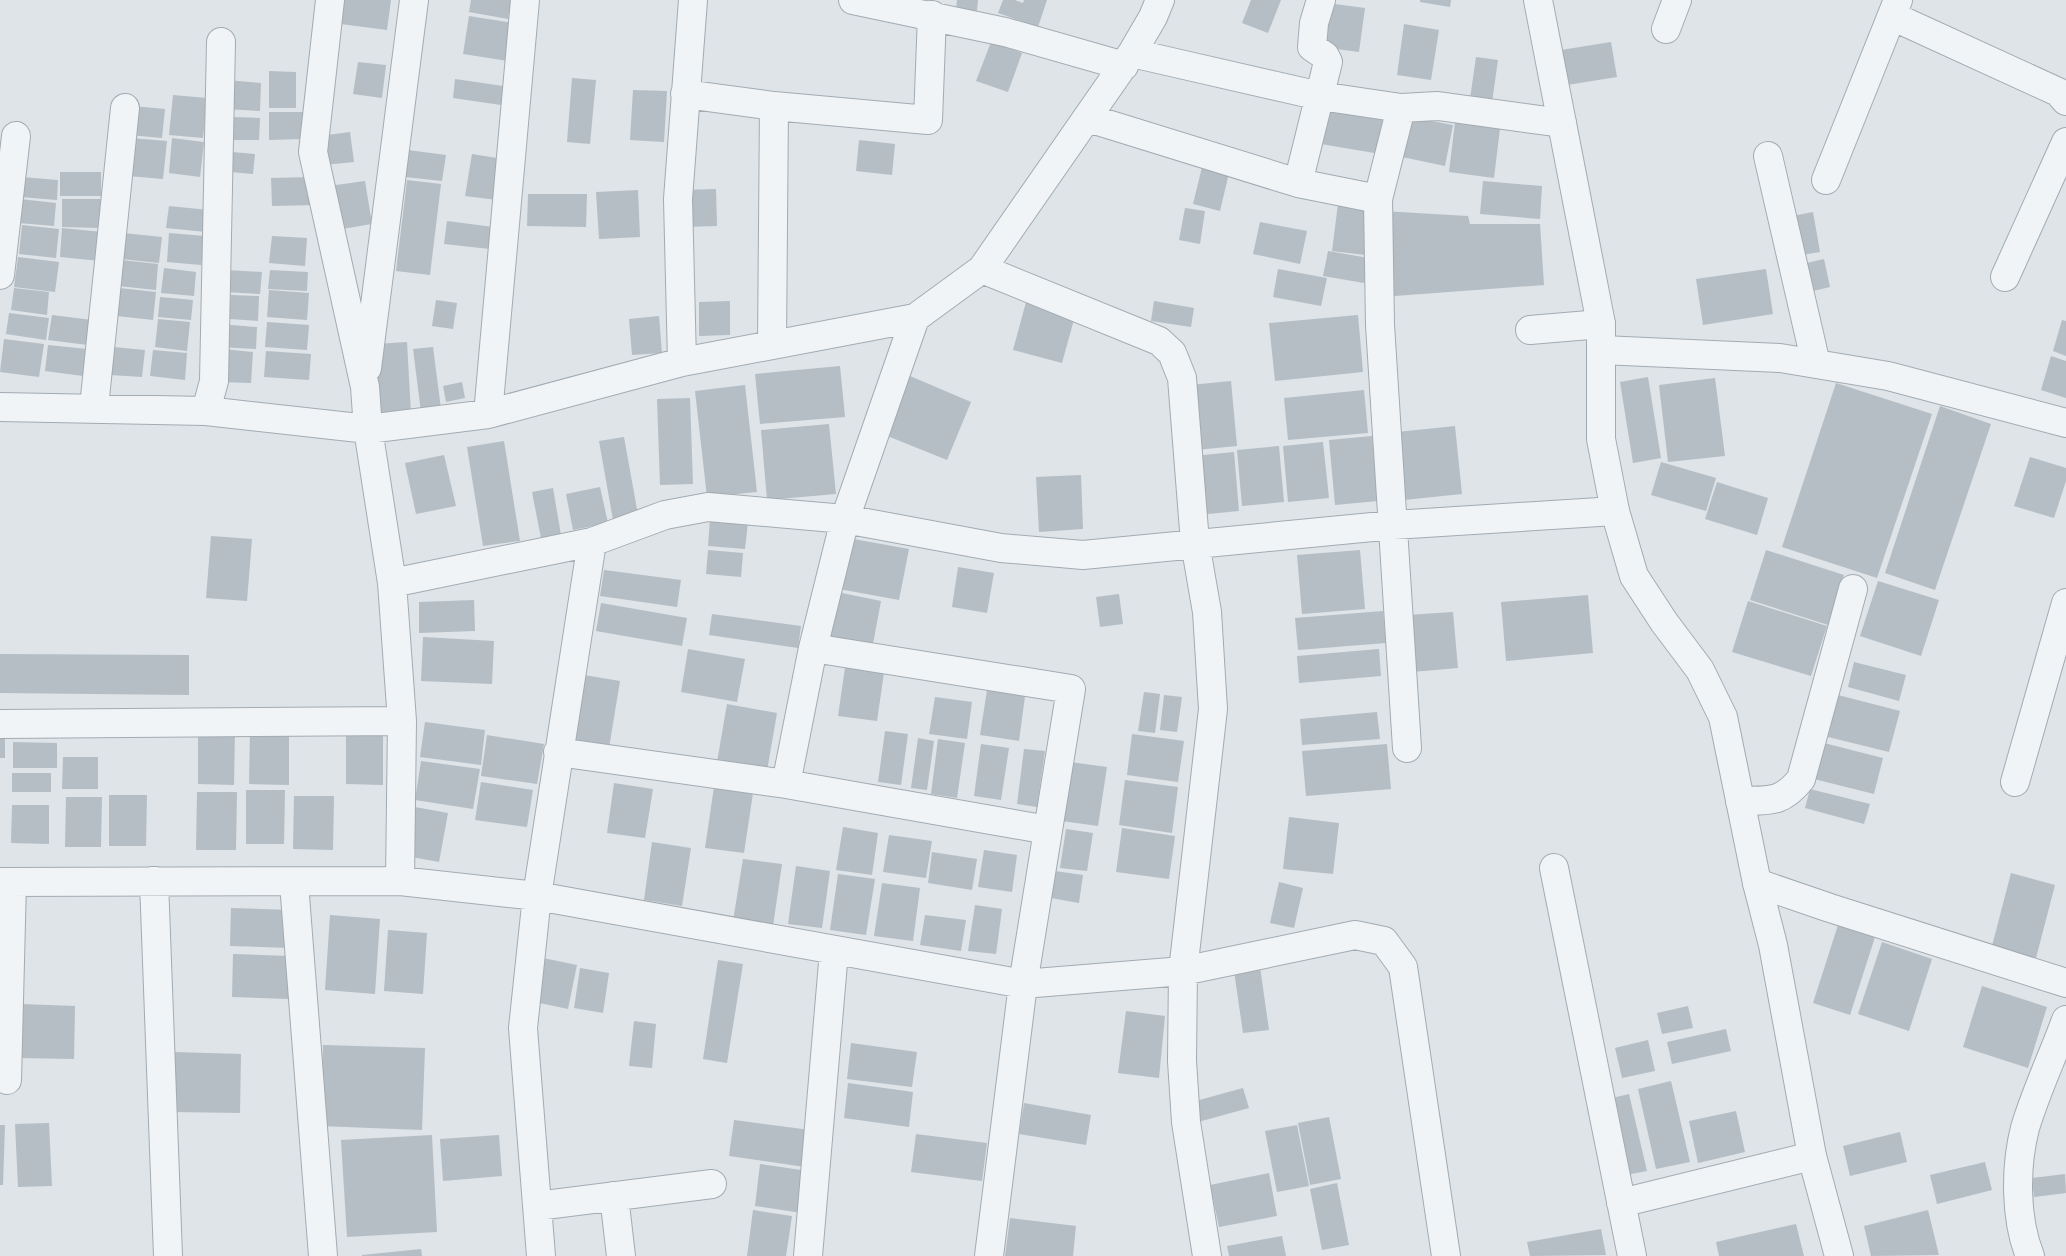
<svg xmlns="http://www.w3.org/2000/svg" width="2066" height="1256" viewBox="0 0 2066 1256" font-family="'Work Sans',sans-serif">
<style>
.building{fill:#b5bec5}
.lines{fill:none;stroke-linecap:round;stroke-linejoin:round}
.minor-casing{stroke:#a3abb2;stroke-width:30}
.tertiary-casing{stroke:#a3abb2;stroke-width:30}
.minor{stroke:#f1f4f6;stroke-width:28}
.tertiary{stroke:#f1f4f6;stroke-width:28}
</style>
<rect width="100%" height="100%" fill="#dee4e8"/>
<path class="building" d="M 336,0 L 391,0 L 387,30 L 333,23 Z
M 471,0 L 511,0 L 508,19 L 469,12 Z
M 957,0 L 978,0 L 977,11 L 956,8 Z
M 1003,0 L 1015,0 L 1023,3 L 1024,0 L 1047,0 L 1038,27 L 998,13 Z
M 1251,0 L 1281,0 L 1268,33 L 1242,23 Z
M 1420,0 L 1451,0 L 1450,7 L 1420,2 Z
M 1327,3 L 1365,8 L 1359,52 L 1321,47 Z
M 469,16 L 514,23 L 508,61 L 463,54 Z
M 1404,24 L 1439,30 L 1431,80 L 1397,75 Z
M 991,42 L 1022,53 L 1008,92 L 976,81 Z
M 1611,42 L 1617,77 L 1561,86 L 1555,51 Z
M 1476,57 L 1498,60 L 1492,102 L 1470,99 Z
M 358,62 L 386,65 L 382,98 L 353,94 Z
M 269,71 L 296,72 L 296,108 L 269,108 Z
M 572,78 L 596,80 L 590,144 L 567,142 Z
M 455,79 L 503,86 L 501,105 L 453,98 Z
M 226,80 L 261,83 L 260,111 L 225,109 Z
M 633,90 L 667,91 L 664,142 L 630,140 Z
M 173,95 L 207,98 L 203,138 L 169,135 Z
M 1328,104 L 1393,115 L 1386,155 L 1321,144 Z
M 132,106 L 165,109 L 162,138 L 129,135 Z
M 269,112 L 303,112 L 303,139 L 269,140 Z
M 1456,114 L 1501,120 L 1494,178 L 1449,172 Z
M 232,117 L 260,118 L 259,140 L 231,140 Z
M 1410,117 L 1453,125 L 1445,166 L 1402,157 Z
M 350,132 L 354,162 L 324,165 L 320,136 Z
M 131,138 L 167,141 L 163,179 L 128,176 Z
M 172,138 L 204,142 L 200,177 L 169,173 Z
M 859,140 L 895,144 L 892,175 L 856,171 Z
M 408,150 L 446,155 L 442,181 L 405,177 Z
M 232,152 L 255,154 L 253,174 L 230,172 Z
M 472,154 L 503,159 L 497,200 L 465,196 Z
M 1202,167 L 1229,173 L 1220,211 L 1193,204 Z
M 60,172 L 101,172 L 101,196 L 60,196 Z
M 22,177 L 58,180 L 57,200 L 20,197 Z
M 312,177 L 313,205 L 272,206 L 271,178 Z
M 407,180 L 441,184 L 430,275 L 396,271 Z
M 365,181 L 372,224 L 336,230 L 329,186 Z
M 1483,181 L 1542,186 L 1540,219 L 1480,214 Z
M 716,189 L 717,226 L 685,227 L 683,190 Z
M 638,190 L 640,237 L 599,239 L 596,192 Z
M 528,194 L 587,194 L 586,227 L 527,226 Z
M 1339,196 L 1373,200 L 1365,255 L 1332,251 Z
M 20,199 L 56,203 L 54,226 L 18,223 Z
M 62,199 L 101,199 L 100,228 L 62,227 Z
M 169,206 L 209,210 L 206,232 L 166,228 Z
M 1185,208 L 1205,211 L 1200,244 L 1179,240 Z
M 1382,211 L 1468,216 L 1470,224 L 1540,224 L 1544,285 L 1381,297 Z
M 1813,212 L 1820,252 L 1795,256 L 1787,217 Z
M 447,221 L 493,227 L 490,249 L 444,244 Z
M 1260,222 L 1307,231 L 1300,264 L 1253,254 Z
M 22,225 L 59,229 L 56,258 L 19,254 Z
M 62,228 L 102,232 L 100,261 L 60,257 Z
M 123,233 L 162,237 L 159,263 L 121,259 Z
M 169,233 L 205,236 L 201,265 L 167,262 Z
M 272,236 L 307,238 L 305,266 L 269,263 Z
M 1328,251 L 1369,258 L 1364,283 L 1323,276 Z
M 18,257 L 59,262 L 55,292 L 14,287 Z
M 1824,259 L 1830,287 L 1805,293 L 1798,265 Z
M 121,260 L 158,264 L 156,290 L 118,286 Z
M 164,268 L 196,272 L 194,296 L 161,293 Z
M 1278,269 L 1327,278 L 1321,306 L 1273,297 Z
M 1766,269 L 1773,314 L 1703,325 L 1696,279 Z
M 227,270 L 262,272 L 260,294 L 225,292 Z
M 270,270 L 308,272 L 307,291 L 268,289 Z
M 14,288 L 49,292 L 47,315 L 11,310 Z
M 119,288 L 156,292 L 153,320 L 117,316 Z
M 269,290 L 309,293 L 307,320 L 267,317 Z
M 231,295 L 259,296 L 258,321 L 229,319 Z
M 160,297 L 193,300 L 191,320 L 158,317 Z
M 436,300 L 457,303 L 453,329 L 432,326 Z
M 730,301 L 730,335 L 699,336 L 699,302 Z
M 1154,301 L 1194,308 L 1191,327 L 1151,321 Z
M 1026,302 L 1075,316 L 1062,363 L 1013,350 Z
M 9,313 L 49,318 L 46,340 L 6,334 Z
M 52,315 L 92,320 L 88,345 L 48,340 Z
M 1358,315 L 1363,372 L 1275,381 L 1269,323 Z
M 659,316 L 662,353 L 632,355 L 629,319 Z
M 158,319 L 190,322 L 187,351 L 155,347 Z
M 2062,320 L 2066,321 L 2066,356 L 2053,351 Z
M 267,322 L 309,325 L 307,350 L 265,347 Z
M 220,324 L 257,327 L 256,349 L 219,347 Z
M 4,339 L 44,344 L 39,377 L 0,372 Z
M 407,342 L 411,414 L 379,415 L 376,344 Z
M 48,345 L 87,349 L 83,376 L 45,371 Z
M 113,347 L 145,350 L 142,377 L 110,375 Z
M 433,347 L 441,409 L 421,412 L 413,349 Z
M 222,349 L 253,352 L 251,383 L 220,382 Z
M 153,350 L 187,353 L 185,380 L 150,376 Z
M 266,351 L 311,354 L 309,380 L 264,377 Z
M 2051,356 L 2066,361 L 2066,398 L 2041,390 Z
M 840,366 L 845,417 L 760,424 L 755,374 Z
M 910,376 L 971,402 L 947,460 L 885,435 Z
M 1648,377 L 1661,458 L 1633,463 L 1620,382 Z
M 1715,378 L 1725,456 L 1668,462 L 1659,385 Z
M 1231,381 L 1237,446 L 1196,450 L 1190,385 Z
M 462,382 L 465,398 L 446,402 L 443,386 Z
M 1836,383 L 1932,414 L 1877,578 L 1782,547 Z
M 745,385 L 757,492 L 707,497 L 695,391 Z
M 1364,390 L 1368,433 L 1288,440 L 1284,398 Z
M 690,398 L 693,484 L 660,485 L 657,399 Z
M 1940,406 L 1991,424 L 1935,590 L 1885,573 Z
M 829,424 L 836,494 L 767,500 L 761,430 Z
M 1455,426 L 1462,494 L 1404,500 L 1397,432 Z
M 1372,436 L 1378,501 L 1335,505 L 1329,440 Z
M 624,437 L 638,515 L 613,520 L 599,441 Z
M 504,441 L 520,541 L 483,546 L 467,447 Z
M 1323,442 L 1329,498 L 1288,502 L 1283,446 Z
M 1279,446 L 1284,502 L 1242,506 L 1237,450 Z
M 1234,452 L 1239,511 L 1198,515 L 1193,456 Z
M 444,455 L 456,506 L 416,514 L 405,463 Z
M 2030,457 L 2066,468 L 2066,481 L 2054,518 L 2014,506 Z
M 1661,462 L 1716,478 L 1706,511 L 1651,495 Z
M 1081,475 L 1083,529 L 1039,532 L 1036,477 Z
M 1717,482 L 1768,498 L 1757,535 L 1705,519 Z
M 600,487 L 608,523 L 573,530 L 566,494 Z
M 553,488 L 561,535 L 541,538 L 532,492 Z
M 710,519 L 748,522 L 745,549 L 708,546 Z
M 211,536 L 252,539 L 247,601 L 206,598 Z
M 848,538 L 909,549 L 899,600 L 839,589 Z
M 708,550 L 743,553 L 741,577 L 706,574 Z
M 1360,550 L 1365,609 L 1302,614 L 1297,555 Z
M 1766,550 L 1844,575 L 1828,625 L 1750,600 Z
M 958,567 L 994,573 L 987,613 L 952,607 Z
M 604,570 L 681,580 L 677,607 L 600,596 Z
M 1878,581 L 1939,600 L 1921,656 L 1860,636 Z
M 837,592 L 881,601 L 872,649 L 828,641 Z
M 1119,594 L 1123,624 L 1100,627 L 1096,597 Z
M 1588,595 L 1593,653 L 1506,661 L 1501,602 Z
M 474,600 L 475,631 L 419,633 L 419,602 Z
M 1748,601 L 1827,626 L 1811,676 L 1732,652 Z
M 601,603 L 687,618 L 682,646 L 596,631 Z
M 1383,611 L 1386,643 L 1298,650 L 1295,618 Z
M 1453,612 L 1458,668 L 1412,672 L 1407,615 Z
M 712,614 L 801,626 L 798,648 L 709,635 Z
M 423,637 L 494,641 L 492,684 L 421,681 Z
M 688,649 L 745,659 L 737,702 L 681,692 Z
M 1379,649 L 1381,676 L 1299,683 L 1297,656 Z
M 0,654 L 189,655 L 189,695 L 0,693 Z
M 846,661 L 885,666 L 877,721 L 838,716 Z
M 1854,662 L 1906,675 L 1899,701 L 1848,687 Z
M 584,675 L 620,681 L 609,748 L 572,742 Z
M 988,684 L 1026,689 L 1019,741 L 980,735 Z
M 1144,692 L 1160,694 L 1155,733 L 1138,731 Z
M 1164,695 L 1182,697 L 1177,732 L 1160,730 Z
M 1838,695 L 1900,711 L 1889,752 L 1828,737 Z
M 935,697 L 972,702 L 967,739 L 929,734 Z
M 727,704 L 777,713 L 767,771 L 717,762 Z
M 1377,712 L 1380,739 L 1302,745 L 1300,719 Z
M 425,722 L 485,730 L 481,765 L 420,757 Z
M 346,730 L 383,730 L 383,785 L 346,784 Z
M 885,731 L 908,734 L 901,785 L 878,782 Z
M 198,732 L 235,732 L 234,785 L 198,784 Z
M 250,732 L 289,733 L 289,785 L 249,784 Z
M 0,734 L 5,734 L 5,758 L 0,758 Z
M 1132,734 L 1184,741 L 1178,782 L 1127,775 Z
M 487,735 L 544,744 L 537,784 L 481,776 Z
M 918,738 L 934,741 L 927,790 L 911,788 Z
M 938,739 L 965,743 L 957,798 L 931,794 Z
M 13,742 L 57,743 L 57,768 L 13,768 Z
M 1824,743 L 1883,758 L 1874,794 L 1814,779 Z
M 981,744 L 1009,748 L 1001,800 L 974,796 Z
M 1387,744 L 1391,789 L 1306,796 L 1302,751 Z
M 1024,749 L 1045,751 L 1037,807 L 1017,804 Z
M 63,757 L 98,757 L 98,789 L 62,789 Z
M 421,761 L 480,769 L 473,809 L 415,800 Z
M 1070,762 L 1107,767 L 1098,826 L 1062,821 Z
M 12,773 L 51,773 L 51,792 L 12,792 Z
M 1125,780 L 1178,787 L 1172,833 L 1119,825 Z
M 481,782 L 533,790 L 527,827 L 475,820 Z
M 614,783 L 653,789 L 645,838 L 607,833 Z
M 714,787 L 753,793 L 744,853 L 705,848 Z
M 1810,789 L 1870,804 L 1864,824 L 1805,808 Z
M 246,790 L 285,790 L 284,844 L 246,844 Z
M 197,792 L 237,792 L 236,850 L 196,850 Z
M 109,795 L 147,795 L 146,846 L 109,846 Z
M 294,796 L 334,796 L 333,850 L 293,849 Z
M 66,797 L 102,797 L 101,847 L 65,847 Z
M 12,805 L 49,805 L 49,844 L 11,843 Z
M 415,807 L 448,813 L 439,862 L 406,856 Z
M 1289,817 L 1339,823 L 1333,874 L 1283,869 Z
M 843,827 L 878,833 L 872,875 L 836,870 Z
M 1122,828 L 1175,836 L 1169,879 L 1116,872 Z
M 1066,829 L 1093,833 L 1087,871 L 1060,868 Z
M 889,835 L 932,841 L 926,878 L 883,872 Z
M 652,842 L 691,848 L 682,906 L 644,900 Z
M 984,850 L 1017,855 L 1012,892 L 978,887 Z
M 932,852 L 977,859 L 972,890 L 928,883 Z
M 743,859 L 782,864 L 773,926 L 733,921 Z
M 796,866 L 830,871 L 822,928 L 788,924 Z
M 1055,871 L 1083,875 L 1079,903 L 1051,898 Z
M 2011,873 L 2055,885 L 2036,958 L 1992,946 Z
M 838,874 L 875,879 L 866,935 L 830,930 Z
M 1279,882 L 1303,888 L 1294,928 L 1270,923 Z
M 882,883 L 920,888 L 913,941 L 874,936 Z
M 975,905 L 1002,909 L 996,954 L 968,951 Z
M 231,908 L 292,910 L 291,948 L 230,946 Z
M 330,915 L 380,919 L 375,994 L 325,990 Z
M 925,915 L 966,920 L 961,951 L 920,945 Z
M 1838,925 L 1875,937 L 1850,1015 L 1813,1003 Z
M 388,930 L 427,933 L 423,994 L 384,991 Z
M 1882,942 L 1932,959 L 1909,1031 L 1858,1014 Z
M 233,954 L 289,956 L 288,999 L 232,997 Z
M 543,958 L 577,965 L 568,1009 L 535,1002 Z
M 718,960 L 743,964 L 727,1063 L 703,1059 Z
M 1260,967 L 1269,1030 L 1243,1033 L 1234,971 Z
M 580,968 L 609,973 L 603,1013 L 574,1008 Z
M 1982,986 L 2047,1007 L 2028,1068 L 1963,1047 Z
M 21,1004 L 75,1006 L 74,1059 L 20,1058 Z
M 1688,1006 L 1693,1028 L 1662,1034 L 1657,1013 Z
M 1126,1011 L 1165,1016 L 1159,1078 L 1118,1073 Z
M 634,1021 L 656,1024 L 652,1068 L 629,1066 Z
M 1726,1029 L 1731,1051 L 1672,1064 L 1667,1042 Z
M 1648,1040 L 1655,1071 L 1622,1078 L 1615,1048 Z
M 851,1043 L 917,1052 L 912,1087 L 847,1079 Z
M 323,1045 L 425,1048 L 422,1130 L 320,1126 Z
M 174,1052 L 241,1054 L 240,1113 L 173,1112 Z
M 1671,1081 L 1690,1162 L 1656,1169 L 1638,1089 Z
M 848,1083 L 913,1092 L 909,1127 L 844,1118 Z
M 1243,1088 L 1249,1108 L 1198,1122 L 1192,1102 Z
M 1629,1094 L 1647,1171 L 1626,1175 L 1608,1099 Z
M 1024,1103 L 1091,1115 L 1086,1145 L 1019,1134 Z
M 1736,1111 L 1745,1152 L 1698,1163 L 1689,1121 Z
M 1329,1117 L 1341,1179 L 1310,1185 L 1298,1123 Z
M 734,1120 L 810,1130 L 805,1167 L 729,1156 Z
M 49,1123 L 52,1186 L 18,1187 L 15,1124 Z
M 0,1125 L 5,1125 L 3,1185 L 0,1185 Z
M 1297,1125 L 1309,1186 L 1277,1192 L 1265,1131 Z
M 1900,1132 L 1907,1162 L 1850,1176 L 1843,1146 Z
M 916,1134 L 987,1143 L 982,1181 L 911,1172 Z
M 432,1135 L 437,1232 L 347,1237 L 341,1140 Z
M 499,1135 L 502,1176 L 443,1181 L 440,1139 Z
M 1985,1162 L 1992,1190 L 1937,1204 L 1930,1175 Z
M 760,1164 L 808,1171 L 802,1213 L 755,1206 Z
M 1269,1173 L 1277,1216 L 1219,1227 L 1210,1185 Z
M 2065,1174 L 2066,1193 L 2034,1197 L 2032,1178 Z
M 1337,1183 L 1349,1245 L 1322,1250 L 1310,1189 Z
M 753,1210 L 792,1216 L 786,1256 L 747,1256 Z
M 1928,1210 L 1939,1255 L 1871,1256 L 1864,1226 Z
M 1010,1218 L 1076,1226 L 1073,1256 L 1005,1256 Z
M 1796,1224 L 1804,1256 L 1719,1256 L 1716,1242 Z
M 1601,1229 L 1606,1255 L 1530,1256 L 1527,1242 Z
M 1282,1236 L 1286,1256 L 1229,1256 L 1227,1246 Z
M 421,1249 L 422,1256 L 362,1256 L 362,1255 Z"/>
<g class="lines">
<g class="minor-casing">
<path id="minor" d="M 330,0 L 313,152 L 365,387 L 368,429 L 392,583 L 402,721 L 400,881
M 853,0 L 1005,32 L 1124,66
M 1321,0 L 1314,23 L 1312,47 L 1325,56 L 1328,62 L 1298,183 L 1378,199
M 1892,16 L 2058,92 L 2066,101
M 1666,29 L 1677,0
M 1132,53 L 1320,96 L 1401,108 L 1438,106 L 1562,123
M 685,94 L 774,106 L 928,120 L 932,15
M 1401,108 L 1378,199 L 1380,325 L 1407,748
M 1088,118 L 1298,183
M 1768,156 L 1816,364
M 1826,180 L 1898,0
M 982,269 L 1159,341 L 1172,353 L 1182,378 L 1195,543 L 1207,612 L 1213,709 L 1183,971 L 1182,1061 L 1186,1122 L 1207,1256
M 0,275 L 16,136
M 2005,277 L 2066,142
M 1530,330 L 1601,324
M 772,345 L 774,106
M 1602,350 L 1780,358 L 1888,376 L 2066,423
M 682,362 L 678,199 L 693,0
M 367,368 L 414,0
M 0,407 L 206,411 L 368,429 L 488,414 L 682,362 L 915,318
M 94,407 L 125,108
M 206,411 L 214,381 L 221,42
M 488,414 L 525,0
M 392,583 L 592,542 L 665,515 L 708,507 L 845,519 L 1001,548 L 1083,555 L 1393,525 L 1615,511
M 813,648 L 1071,689 L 1023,984 L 989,1256
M 0,724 L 402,721
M 558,752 L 786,784 L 1048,830
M 2015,782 L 2066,603
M 786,784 L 813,648 L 845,519 L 915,318 L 982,269 L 1132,53 L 1153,17 L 1160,0
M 1740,801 C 1769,800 1781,804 1801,779 L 1853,589
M 1554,868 L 1632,1256
M 154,881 L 168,1256
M 0,882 L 400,881 L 537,896 L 1023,984 L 1183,971 L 1355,935 L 1384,941 L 1403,967 L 1446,1256
M 294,883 L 323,1256
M 1757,883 L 1830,908 L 2066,983
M 7,1080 L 12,882
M 614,1196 L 621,1256
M 1621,1203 L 1812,1156
M 537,1206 L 712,1184
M 541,1256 L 523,1028 L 537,896 L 592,542
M 808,1256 L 834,951
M 2030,1256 C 2015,1219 2015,1167 2025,1128 C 2036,1091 2053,1056 2066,1020"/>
</g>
<g class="tertiary-casing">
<path id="tertiary" d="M 1538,0 L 1601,324 L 1601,439 L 1615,511 L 1634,576 L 1664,622 L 1700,670 L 1723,717 L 1757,883 L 1773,945 L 1812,1156 L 1839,1256"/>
</g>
<use href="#minor" class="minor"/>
<use href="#tertiary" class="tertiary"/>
</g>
</svg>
